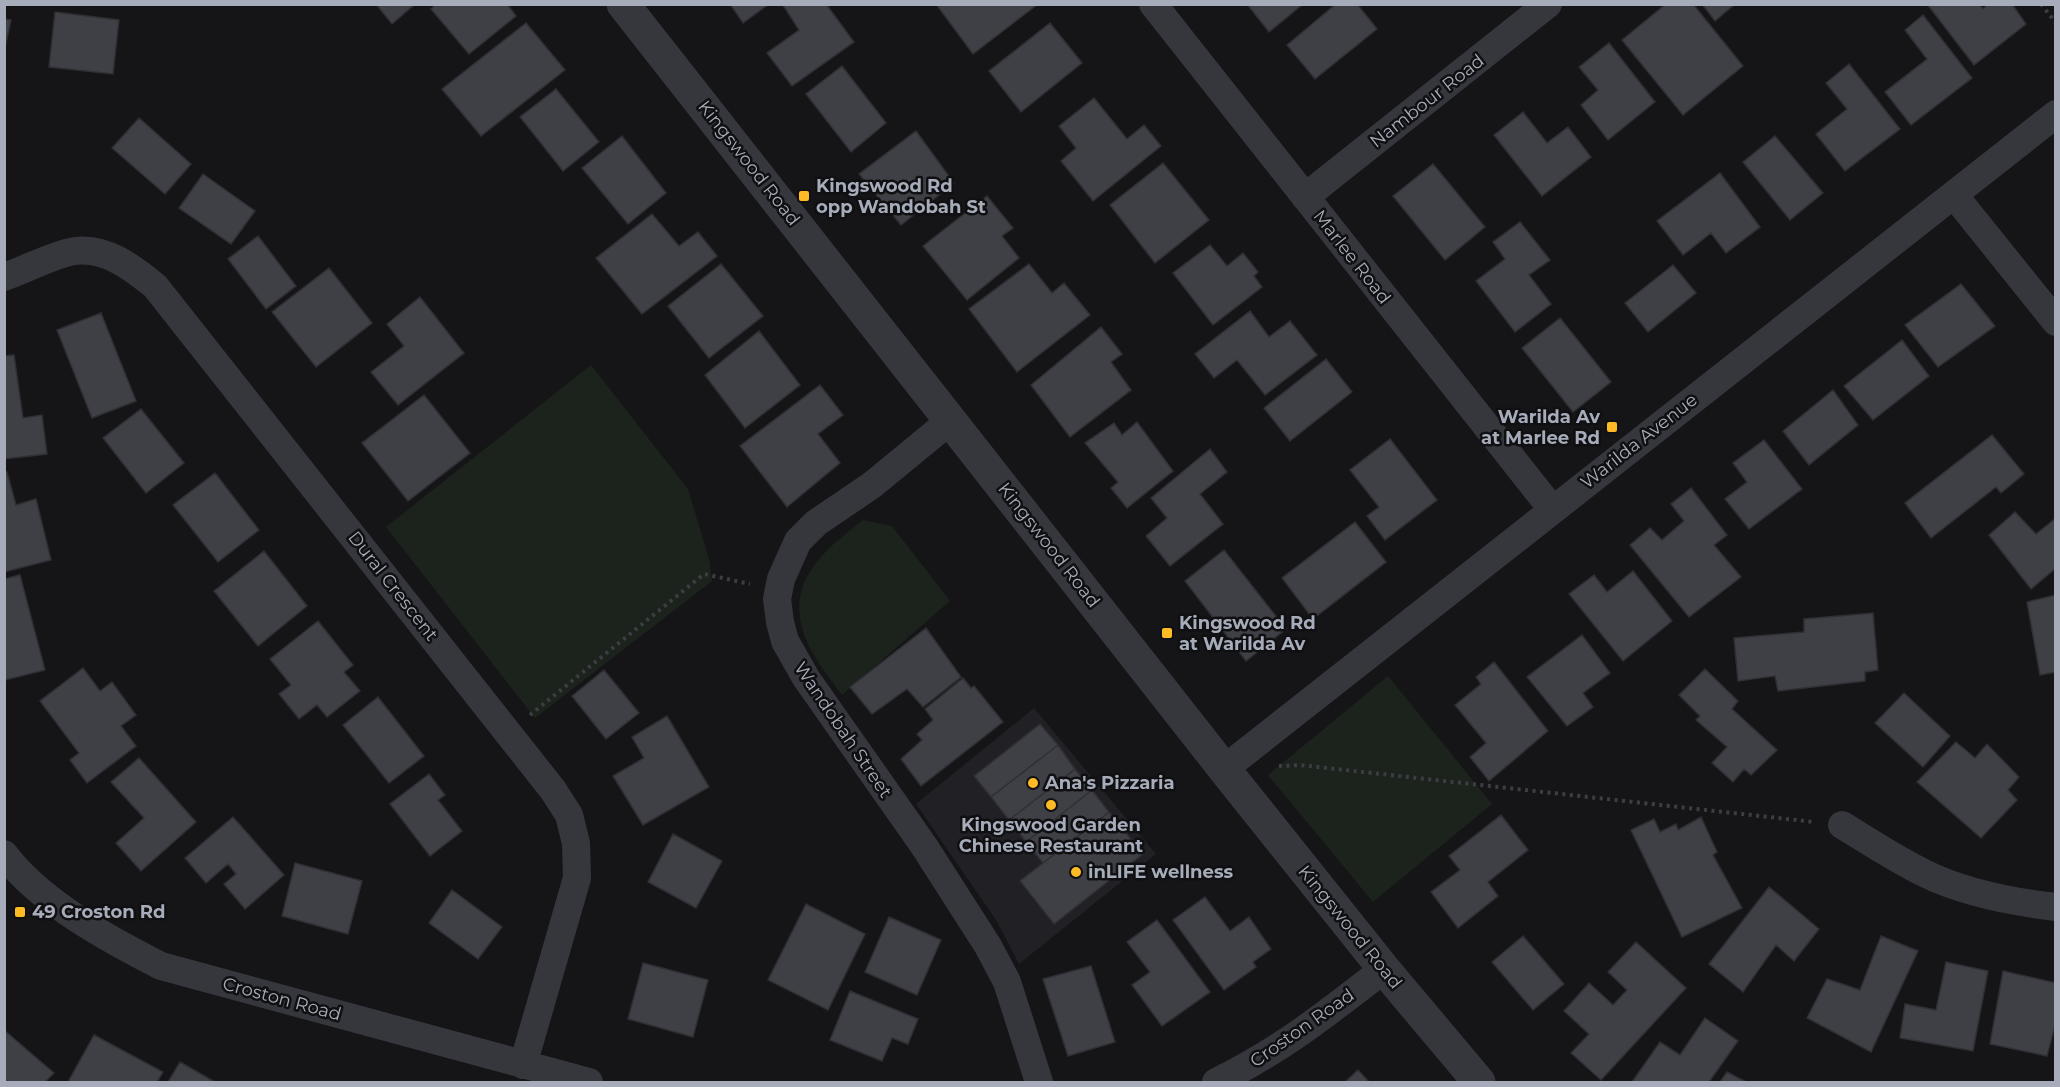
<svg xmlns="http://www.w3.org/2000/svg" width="2060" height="1087" viewBox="0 0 2060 1087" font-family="Montserrat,sans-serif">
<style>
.built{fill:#212125}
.green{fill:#1b231c}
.building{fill:#3f4045;stroke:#2f2f34;stroke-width:1.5}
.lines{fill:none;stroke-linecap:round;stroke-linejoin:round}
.path{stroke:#3c3e44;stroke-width:4;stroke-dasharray:3 4.5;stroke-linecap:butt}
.minor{stroke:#36373d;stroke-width:28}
.tertiary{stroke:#36373d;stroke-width:33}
.poi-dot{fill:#ffbb26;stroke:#101013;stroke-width:2}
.labels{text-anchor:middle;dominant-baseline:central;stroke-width:5;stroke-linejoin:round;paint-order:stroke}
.street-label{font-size:18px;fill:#a6acb9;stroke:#101013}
.poi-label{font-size:18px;font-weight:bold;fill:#a6acb9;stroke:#101013;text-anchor:start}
</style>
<rect width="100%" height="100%" fill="#151518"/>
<path class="built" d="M 1034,708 L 1156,854 L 1019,964 L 996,920 L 916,804 Z"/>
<path class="green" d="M 591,365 L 688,489 L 709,559 L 712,581 L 535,718 L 386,527 Z
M 863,520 L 892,526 L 950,601 L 842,695 C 831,680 818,664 810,648 C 780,587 818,555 863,520 Z
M 1388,676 L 1492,804 L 1373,902 L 1268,775 Z"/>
<path class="building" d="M 376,4 L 415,4 L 392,24 Z
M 436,4 L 507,4 L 516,16 L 469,54 L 431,9 Z
M 730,4 L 769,4 L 743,23 Z
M 826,4 L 854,42 L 792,86 L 767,53 L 799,30 L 783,5 Z
M 936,4 L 1038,4 L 973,54 Z
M 1247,4 L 1303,4 L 1269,32 Z
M 1336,4 L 1357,4 L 1377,29 L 1315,79 L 1287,45 Z
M 1666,4 L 1693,4 L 1743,66 L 1683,115 L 1622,40 Z
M 1702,4 L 1735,4 L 1715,21 Z
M 1927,4 L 1979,4 L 1983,9 L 1988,4 L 2012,4 L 2026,24 L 1974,65 Z
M 55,12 L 119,20 L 113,74 L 49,67 Z
M 1923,15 L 1972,78 L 1911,125 L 1885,92 L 1927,59 L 1905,30 Z
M 4,19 L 11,20 L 4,52 Z
M 526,23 L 565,70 L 481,136 L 442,89 Z
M 1050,23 L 1082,63 L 1021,112 L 989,71 Z
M 1609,43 L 1655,102 L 1608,140 L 1581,105 L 1598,90 L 1579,67 Z
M 1849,64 L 1900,129 L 1845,171 L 1816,134 L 1847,109 L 1826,83 Z
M 842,66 L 886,123 L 851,152 L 806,94 Z
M 556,89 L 599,142 L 563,171 L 520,117 Z
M 1094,98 L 1127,139 L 1144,125 L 1161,146 L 1093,201 L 1061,161 L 1076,148 L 1059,126 Z
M 1523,112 L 1547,143 L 1568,127 L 1591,157 L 1542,196 L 1494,135 Z
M 139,118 L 191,164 L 165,194 L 112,148 Z
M 916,131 L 954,183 L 901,225 L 859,174 Z
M 622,136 L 666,193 L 628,224 L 582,168 Z
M 1775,136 L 1823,193 L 1790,220 L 1743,162 Z
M 1163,163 L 1209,220 L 1155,263 L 1110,205 Z
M 1433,164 L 1485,227 L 1445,260 L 1393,196 Z
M 1720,173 L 1760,227 L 1726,253 L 1711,233 L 1683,255 L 1657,221 Z
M 203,174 L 255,211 L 231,244 L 179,208 Z
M 987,196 L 1013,228 L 1002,236 L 1019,258 L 967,300 L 923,246 Z
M 652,214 L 679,246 L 698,232 L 717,256 L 642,314 L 596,258 Z
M 1520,222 L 1550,260 L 1529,275 L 1551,304 L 1515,332 L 1476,281 L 1505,259 L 1493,242 Z
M 258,236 L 296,286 L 266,309 L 228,259 Z
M 1210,245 L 1227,266 L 1243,253 L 1258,272 L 1254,276 L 1262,287 L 1213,325 L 1173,273 Z
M 721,264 L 763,316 L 709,358 L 668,306 Z
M 1029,264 L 1052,293 L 1064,283 L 1090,315 L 1017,372 L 969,309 Z
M 1673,265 L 1696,293 L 1648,332 L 1625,303 Z
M 329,268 L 372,323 L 316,367 L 272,312 Z
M 1961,284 L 1995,326 L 1938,367 L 1905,325 Z
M 420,297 L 464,353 L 398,405 L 371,372 L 404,346 L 387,324 Z
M 1250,311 L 1269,337 L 1290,321 L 1317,355 L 1265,395 L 1237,360 L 1214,378 L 1195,354 Z
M 101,313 L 136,401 L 92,418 L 57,330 Z
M 1560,318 L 1611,382 L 1573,412 L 1522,348 Z
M 1101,327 L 1122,354 L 1111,362 L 1131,390 L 1070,437 L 1031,385 Z
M 759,331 L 800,385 L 745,428 L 705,375 Z
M 1902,340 L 1929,376 L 1873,420 L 1844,386 Z
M 14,355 L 23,418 L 42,415 L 47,454 L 4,459 L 4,356 Z
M 1326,359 L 1352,392 L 1290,441 L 1264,408 Z
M 820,385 L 843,415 L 818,434 L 840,463 L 787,507 L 740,446 Z
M 1833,390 L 1858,425 L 1809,465 L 1783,431 Z
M 424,395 L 470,453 L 408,501 L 362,443 Z
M 141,409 L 184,463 L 146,493 L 103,438 Z
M 1137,422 L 1173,471 L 1127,508 L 1111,488 L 1118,482 L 1085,443 L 1114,423 L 1122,435 Z
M 1992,435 L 2024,474 L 2001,493 L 1996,487 L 1931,538 L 1905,503 Z
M 1390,439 L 1437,500 L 1385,540 L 1367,516 L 1379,507 L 1350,470 Z
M 1764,440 L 1802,489 L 1749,529 L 1725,499 L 1747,482 L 1733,463 Z
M 1210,449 L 1227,472 L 1200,494 L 1223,524 L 1170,566 L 1146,536 L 1167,518 L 1151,498 Z
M 7,472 L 16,505 L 36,499 L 51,560 L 4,572 L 4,473 Z
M 215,473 L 259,530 L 218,562 L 173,505 Z
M 1691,488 L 1727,535 L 1714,545 L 1741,577 L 1689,617 L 1630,545 L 1650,528 L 1662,540 L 1684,521 L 1671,504 Z
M 2015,512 L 2036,534 L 2056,518 L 2056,568 L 2031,589 L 1989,535 Z
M 1355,522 L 1386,562 L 1313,619 L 1282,578 Z
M 1224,550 L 1286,629 L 1246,661 L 1185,581 Z
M 264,551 L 307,606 L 258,646 L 214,591 Z
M 1633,571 L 1672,621 L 1623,661 L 1569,594 L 1594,575 L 1607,592 Z
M 20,575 L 45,670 L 5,680 L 4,579 Z
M 2056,595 L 2056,672 L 2040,675 L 2027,602 Z
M 1873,613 L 1878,670 L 1865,672 L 1865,681 L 1778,691 L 1775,676 L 1738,681 L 1734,638 L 1804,632 L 1804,619 Z
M 318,621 L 353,665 L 344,672 L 360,691 L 327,717 L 317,705 L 299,719 L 279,694 L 291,685 L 270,659 Z
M 926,628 L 961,677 L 923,707 L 907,689 L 872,714 L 850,687 Z
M 1582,635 L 1610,673 L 1583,693 L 1593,707 L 1567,726 L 1527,677 Z
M 1494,662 L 1548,731 L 1489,781 L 1470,757 L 1486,743 L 1455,705 L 1481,684 L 1476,677 Z
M 83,668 L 100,691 L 112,682 L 136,715 L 121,726 L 136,746 L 87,783 L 70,760 L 79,753 L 40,701 Z
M 1705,669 L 1738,701 L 1732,709 L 1777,750 L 1751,775 L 1744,769 L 1733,782 L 1712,763 L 1727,747 L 1696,720 L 1700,716 L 1679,695 Z
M 604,670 L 639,713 L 606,739 L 572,696 Z
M 963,678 L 971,688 L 974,686 L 1003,722 L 921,786 L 901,759 L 922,740 L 917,734 L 933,720 L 925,709 Z
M 1904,693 L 1950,736 L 1923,767 L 1875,723 Z
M 378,697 L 424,756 L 389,783 L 343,725 Z
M 667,716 L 709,787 L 643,825 L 613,776 L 644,758 L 632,737 Z
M 1040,724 L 1058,745 L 991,797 L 974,776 Z
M 1956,742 L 1975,758 L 1987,744 L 2019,777 L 2008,790 L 2017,800 L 1981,838 L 1917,782 Z
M 1058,745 L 1075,769 L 1009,820 L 991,797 Z
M 139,758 L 196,822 L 141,871 L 116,843 L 144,818 L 111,782 Z
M 1075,769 L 1092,790 L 1026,842 L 1009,820 Z
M 429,774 L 445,795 L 438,800 L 462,831 L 430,856 L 390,804 Z
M 1092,790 L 1109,812 L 1043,863 L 1026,842 Z
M 1109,812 L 1143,854 L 1054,924 L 1020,881 Z
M 1501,815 L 1528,850 L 1488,882 L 1498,896 L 1458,928 L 1431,892 L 1460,870 L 1449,856 Z
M 233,817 L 284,875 L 245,909 L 224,884 L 236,874 L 228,864 L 206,883 L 185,858 Z
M 1701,817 L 1717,852 L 1713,855 L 1742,908 L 1682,937 L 1631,830 L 1654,819 L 1660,832 L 1676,824 L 1678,830 Z
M 673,834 L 722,861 L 696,908 L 648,882 Z
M 295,863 L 362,881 L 348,934 L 282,916 Z
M 1769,887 L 1819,929 L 1794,961 L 1776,945 L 1743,992 L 1709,964 Z
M 452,890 L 502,927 L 478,959 L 429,923 Z
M 1205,897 L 1230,931 L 1249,917 L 1271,949 L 1253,962 L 1256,967 L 1224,990 L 1173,920 Z
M 806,904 L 865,934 L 828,1010 L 768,980 Z
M 889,917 L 941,940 L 917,995 L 865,972 Z
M 1157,920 L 1210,992 L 1162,1026 L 1132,985 L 1150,972 L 1127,942 Z
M 1523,936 L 1564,984 L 1533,1010 L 1492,962 Z
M 1881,936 L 1918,951 L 1871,1052 L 1807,1018 L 1827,979 L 1860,990 Z
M 1636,942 L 1686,988 L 1601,1080 L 1571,1053 L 1589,1034 L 1564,1011 L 1589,983 L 1613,1005 L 1627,990 L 1608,972 Z
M 1946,962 L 1988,971 L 1973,1051 L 1900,1038 L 1905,1004 L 1936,1010 Z
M 643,963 L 708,980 L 693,1037 L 628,1019 Z
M 1091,966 L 1115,1042 L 1068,1056 L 1043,979 Z
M 2003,971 L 2056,983 L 2056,1021 L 2047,1056 L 1990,1044 Z
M 850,991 L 918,1019 L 908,1044 L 892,1038 L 882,1061 L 830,1040 Z
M 1705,1018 L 1738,1041 L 1709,1082 L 1632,1082 L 1660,1042 L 1680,1055 Z
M 4,1030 L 54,1073 L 45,1082 L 4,1082 Z
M 94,1035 L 163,1072 L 157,1082 L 68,1082 Z
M 180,1062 L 215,1082 L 168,1082 Z
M 1358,1070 L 1369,1082 L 1345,1082 Z
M 1727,1072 L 1746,1082 L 1720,1082 Z"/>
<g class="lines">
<path class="path" d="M 2041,4 L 2056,23
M 530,715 L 704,574 L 750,584
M 1279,766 L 1300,765 L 1814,822"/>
<path class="minor" d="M 1153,4 L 1552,509
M 1954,195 L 2056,322
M 1305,197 L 1548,4
M 4,277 C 25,270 54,254 75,251 C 106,247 133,268 155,286 L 553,790 L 569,815 L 576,843 L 577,878 L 523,1065
M 951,420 L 872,485 L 816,523 L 798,541 L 781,579 L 777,599 L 780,622 L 785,641 L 806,678 L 924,846 L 988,946 L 1007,982 L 1039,1082
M 1224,769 L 2056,114
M 1842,825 C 1870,842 1897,860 1926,874 C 1965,893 2013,902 2056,907
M 4,854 C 40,902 108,939 161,966 L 589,1082
M 1216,1082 C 1280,1051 1329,1012 1384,969"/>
<path class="tertiary" d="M 623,4 L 1224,769 L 1384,969 L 1479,1082"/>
</g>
<g class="poi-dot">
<rect x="798" y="190" width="12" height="12" rx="3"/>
<rect x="1606" y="421" width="12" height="12" rx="3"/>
<rect x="1161" y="627" width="12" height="12" rx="3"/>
<circle cx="1033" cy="783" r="6"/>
<circle cx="1051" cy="805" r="6"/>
<circle cx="1076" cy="872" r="6"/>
<rect x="14" y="906" width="12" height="12" rx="3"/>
</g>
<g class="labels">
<g class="street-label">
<text transform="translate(1427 101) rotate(-38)">Nambour Road</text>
<text transform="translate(749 163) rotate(52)">Kingswood Road</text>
<text transform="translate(1352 257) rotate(52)">Marlee Road</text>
<text transform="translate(1639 441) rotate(-38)">Warilda Avenue</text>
<text transform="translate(1049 545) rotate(52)">Kingswood Road</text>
<text transform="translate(393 586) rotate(52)">Dural Crescent</text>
<text transform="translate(843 730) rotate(56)">Wandobah Street</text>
<text transform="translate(1350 927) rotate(51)">Kingswood Road</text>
<text transform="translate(282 999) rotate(15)">Croston Road</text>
<text transform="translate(1302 1028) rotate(-35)">Croston Road</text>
</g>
<g class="poi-label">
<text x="816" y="186">Kingswood Rd<tspan x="816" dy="21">opp Wandobah St</tspan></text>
<text x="1600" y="417" text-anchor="end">Warilda Av<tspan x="1600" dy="21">at Marlee Rd</tspan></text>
<text x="1179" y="623">Kingswood Rd<tspan x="1179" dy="21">at Warilda Av</tspan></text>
<text x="1045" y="783">Ana's Pizzaria</text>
<text x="1051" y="825" text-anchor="middle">Kingswood Garden<tspan x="1051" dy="21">Chinese Restaurant</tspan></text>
<text x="1088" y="872">inLIFE wellness</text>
<text x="32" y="912">49 Croston Rd</text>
</g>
</g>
<rect width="2060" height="1087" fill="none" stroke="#a6acb9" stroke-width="12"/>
</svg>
